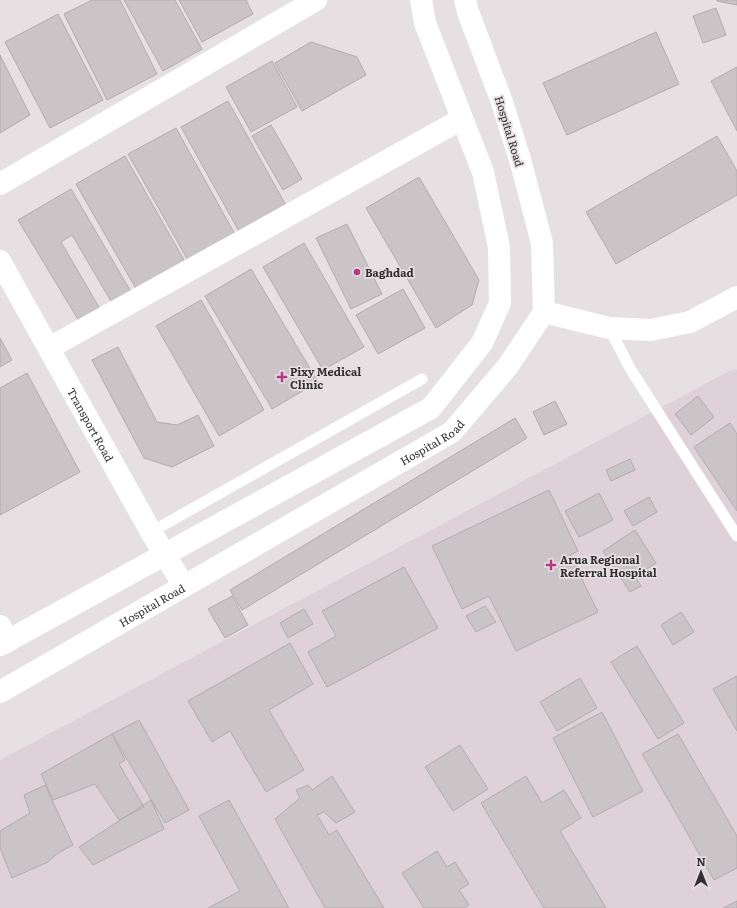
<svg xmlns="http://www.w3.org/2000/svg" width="737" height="908" viewBox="0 0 737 908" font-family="Literata,serif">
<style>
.built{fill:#dfd1d8}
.building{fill:#cac4c7;stroke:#b2acaf}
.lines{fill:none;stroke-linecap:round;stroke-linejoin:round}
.service{stroke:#fff;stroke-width:11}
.minor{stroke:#fff;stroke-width:22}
.secondary{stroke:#fff;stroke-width:22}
.poi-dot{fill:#b53784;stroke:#e6e0e3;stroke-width:1.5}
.labels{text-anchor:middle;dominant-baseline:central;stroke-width:3.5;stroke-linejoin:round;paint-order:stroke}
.street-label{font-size:11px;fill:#312f30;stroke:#e6e0e3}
.poi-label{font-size:11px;font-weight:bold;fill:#312f30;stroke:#e6e0e3;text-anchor:start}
</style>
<rect width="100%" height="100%" fill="#e6e0e3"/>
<path class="built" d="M 733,369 L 737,370 L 737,908 L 0,908 L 0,760 Z"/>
<path class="building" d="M 92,0 L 120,0 L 157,74 L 107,100 L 64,14 Z
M 124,0 L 175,0 L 202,49 L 163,71 Z
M 179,0 L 246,0 L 253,14 L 202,42 Z
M 717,0 L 737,0 L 737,5 L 717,1 Z
M 716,8 L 726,35 L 703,43 L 693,16 Z
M 58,14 L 103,100 L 50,128 L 5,42 Z
M 656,32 L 679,84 L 567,135 L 543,83 Z
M 311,42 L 357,57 L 366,75 L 302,111 L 275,63 Z
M 0,55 L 30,115 L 0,133 Z
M 272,61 L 297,107 L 251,132 L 226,87 Z
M 737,67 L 737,131 L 711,81 Z
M 228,101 L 288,209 L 241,235 L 181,127 Z
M 271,125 L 302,179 L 283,190 L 252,136 Z
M 176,128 L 237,238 L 190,264 L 128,154 Z
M 717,136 L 737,171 L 737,195 L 616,264 L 586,212 Z
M 125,156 L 188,267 L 139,294 L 76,184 Z
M 419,177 L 479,280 L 472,305 L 436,328 L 366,208 Z
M 71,189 L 134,297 L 115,308 L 72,235 L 61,242 L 103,314 L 82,326 L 18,220 Z
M 347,224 L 382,294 L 351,309 L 316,238 Z
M 304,243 L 364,347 L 323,370 L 263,267 Z
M 251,269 L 318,382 L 272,409 L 205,296 Z
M 403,289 L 425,328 L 378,354 L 356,315 Z
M 201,300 L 264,410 L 219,436 L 156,326 Z
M 0,338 L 12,360 L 0,367 Z
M 118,347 L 157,422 L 177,425 L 198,415 L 214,446 L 172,467 L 144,458 L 92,360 Z
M 27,373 L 80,472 L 0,515 L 0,388 Z
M 698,396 L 714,417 L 691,435 L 675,414 Z
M 555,401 L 567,424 L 544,435 L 533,412 Z
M 515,418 L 527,438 L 242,610 L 230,590 Z
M 730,423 L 737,434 L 737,511 L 694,447 Z
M 630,459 L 635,470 L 611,481 L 606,470 Z
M 549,490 L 578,551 L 570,555 L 598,612 L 516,651 L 489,596 L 462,609 L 432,546 Z
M 599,493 L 613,520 L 579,537 L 565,511 Z
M 649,497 L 657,512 L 633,526 L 624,511 Z
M 635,530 L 656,563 L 635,577 L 641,586 L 630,592 L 603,551 Z
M 404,567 L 438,628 L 327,687 L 308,652 L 336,636 L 322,611 Z
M 232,596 L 248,625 L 225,638 L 208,609 Z
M 485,606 L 496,622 L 476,632 L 466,616 Z
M 304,609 L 313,624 L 288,638 L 280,623 Z
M 681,612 L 694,632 L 673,645 L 661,625 Z
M 290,643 L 313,684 L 269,710 L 304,770 L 266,792 L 230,731 L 212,742 L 188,701 Z
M 637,646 L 684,723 L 658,739 L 611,662 Z
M 737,676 L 737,731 L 713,689 Z
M 580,678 L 597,708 L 557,731 L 540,702 Z
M 602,712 L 643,791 L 593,817 L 553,738 Z
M 139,720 L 189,810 L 165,823 L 112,734 Z
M 112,734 L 125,760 L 119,764 L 144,807 L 119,820 L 95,784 L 53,800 L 41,774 Z
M 678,734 L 737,836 L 737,868 L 714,880 L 642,754 Z
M 460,745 L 488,789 L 453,811 L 425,767 Z
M 332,776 L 355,812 L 336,823 L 324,812 L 317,815 L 329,835 L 337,830 L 384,908 L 325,908 L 275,819 L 300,798 L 296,790 L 308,785 L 312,790 Z
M 526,776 L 542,803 L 564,790 L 581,818 L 560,831 L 606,908 L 544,908 L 481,803 Z
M 45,785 L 73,845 L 58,853 L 48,862 L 12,878 L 0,848 L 0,831 L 30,813 L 24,795 Z
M 151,800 L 164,829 L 93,865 L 79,847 Z
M 229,800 L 289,908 L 208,908 L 240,891 L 199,816 Z
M 437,851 L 447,867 L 455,862 L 469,884 L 459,890 L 469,905 L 464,908 L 424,908 L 402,873 Z
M 737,901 L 737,908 L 723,908 Z"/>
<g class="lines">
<path class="service" d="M 609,328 L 631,370 L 737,536
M 151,532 L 422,379"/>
<g class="minor">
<path d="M 0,184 L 316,0"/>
<path id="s1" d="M 0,261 L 151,532 L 184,586"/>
<path d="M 544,312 L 609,328 L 651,330 L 690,322 L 737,297"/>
<path d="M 49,348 L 462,119"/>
<path d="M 0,626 L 8,641"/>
</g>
<g class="secondary">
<path d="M 0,645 L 431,408 L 482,343 L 500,303 L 499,247 L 483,172 L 425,23 L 421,0"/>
<path id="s2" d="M 0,692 L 452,432 L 508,366 L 544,312 L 542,243 L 521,163 L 502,102 L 468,12 L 465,0"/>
</g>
</g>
<g class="poi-dot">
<circle cx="357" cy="272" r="4"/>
<path d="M280 371h4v4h4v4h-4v4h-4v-4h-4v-4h4z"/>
<path d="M549 559h4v4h4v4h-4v4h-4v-4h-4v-4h4z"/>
</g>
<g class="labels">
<g class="street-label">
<text transform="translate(510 131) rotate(73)">Hospital Road</text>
<text stroke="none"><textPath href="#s1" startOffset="187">Transport Road</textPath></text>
<text stroke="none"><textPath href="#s2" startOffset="499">Hospital Road</textPath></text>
<text stroke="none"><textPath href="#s2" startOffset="175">Hospital Road</textPath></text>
</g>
<g class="poi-label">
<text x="365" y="272">Baghdad</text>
<text x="290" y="371">Pixy Medical<tspan x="290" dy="13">Clinic</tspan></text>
<text x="560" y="559">Arua Regional<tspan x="560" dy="13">Referral Hospital</tspan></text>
</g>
</g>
<g transform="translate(701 872)" stroke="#e6e0e3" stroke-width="3" paint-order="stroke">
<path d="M0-3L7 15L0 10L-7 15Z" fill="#312f30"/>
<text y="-6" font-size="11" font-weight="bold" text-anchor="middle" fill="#312f30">N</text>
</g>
</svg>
